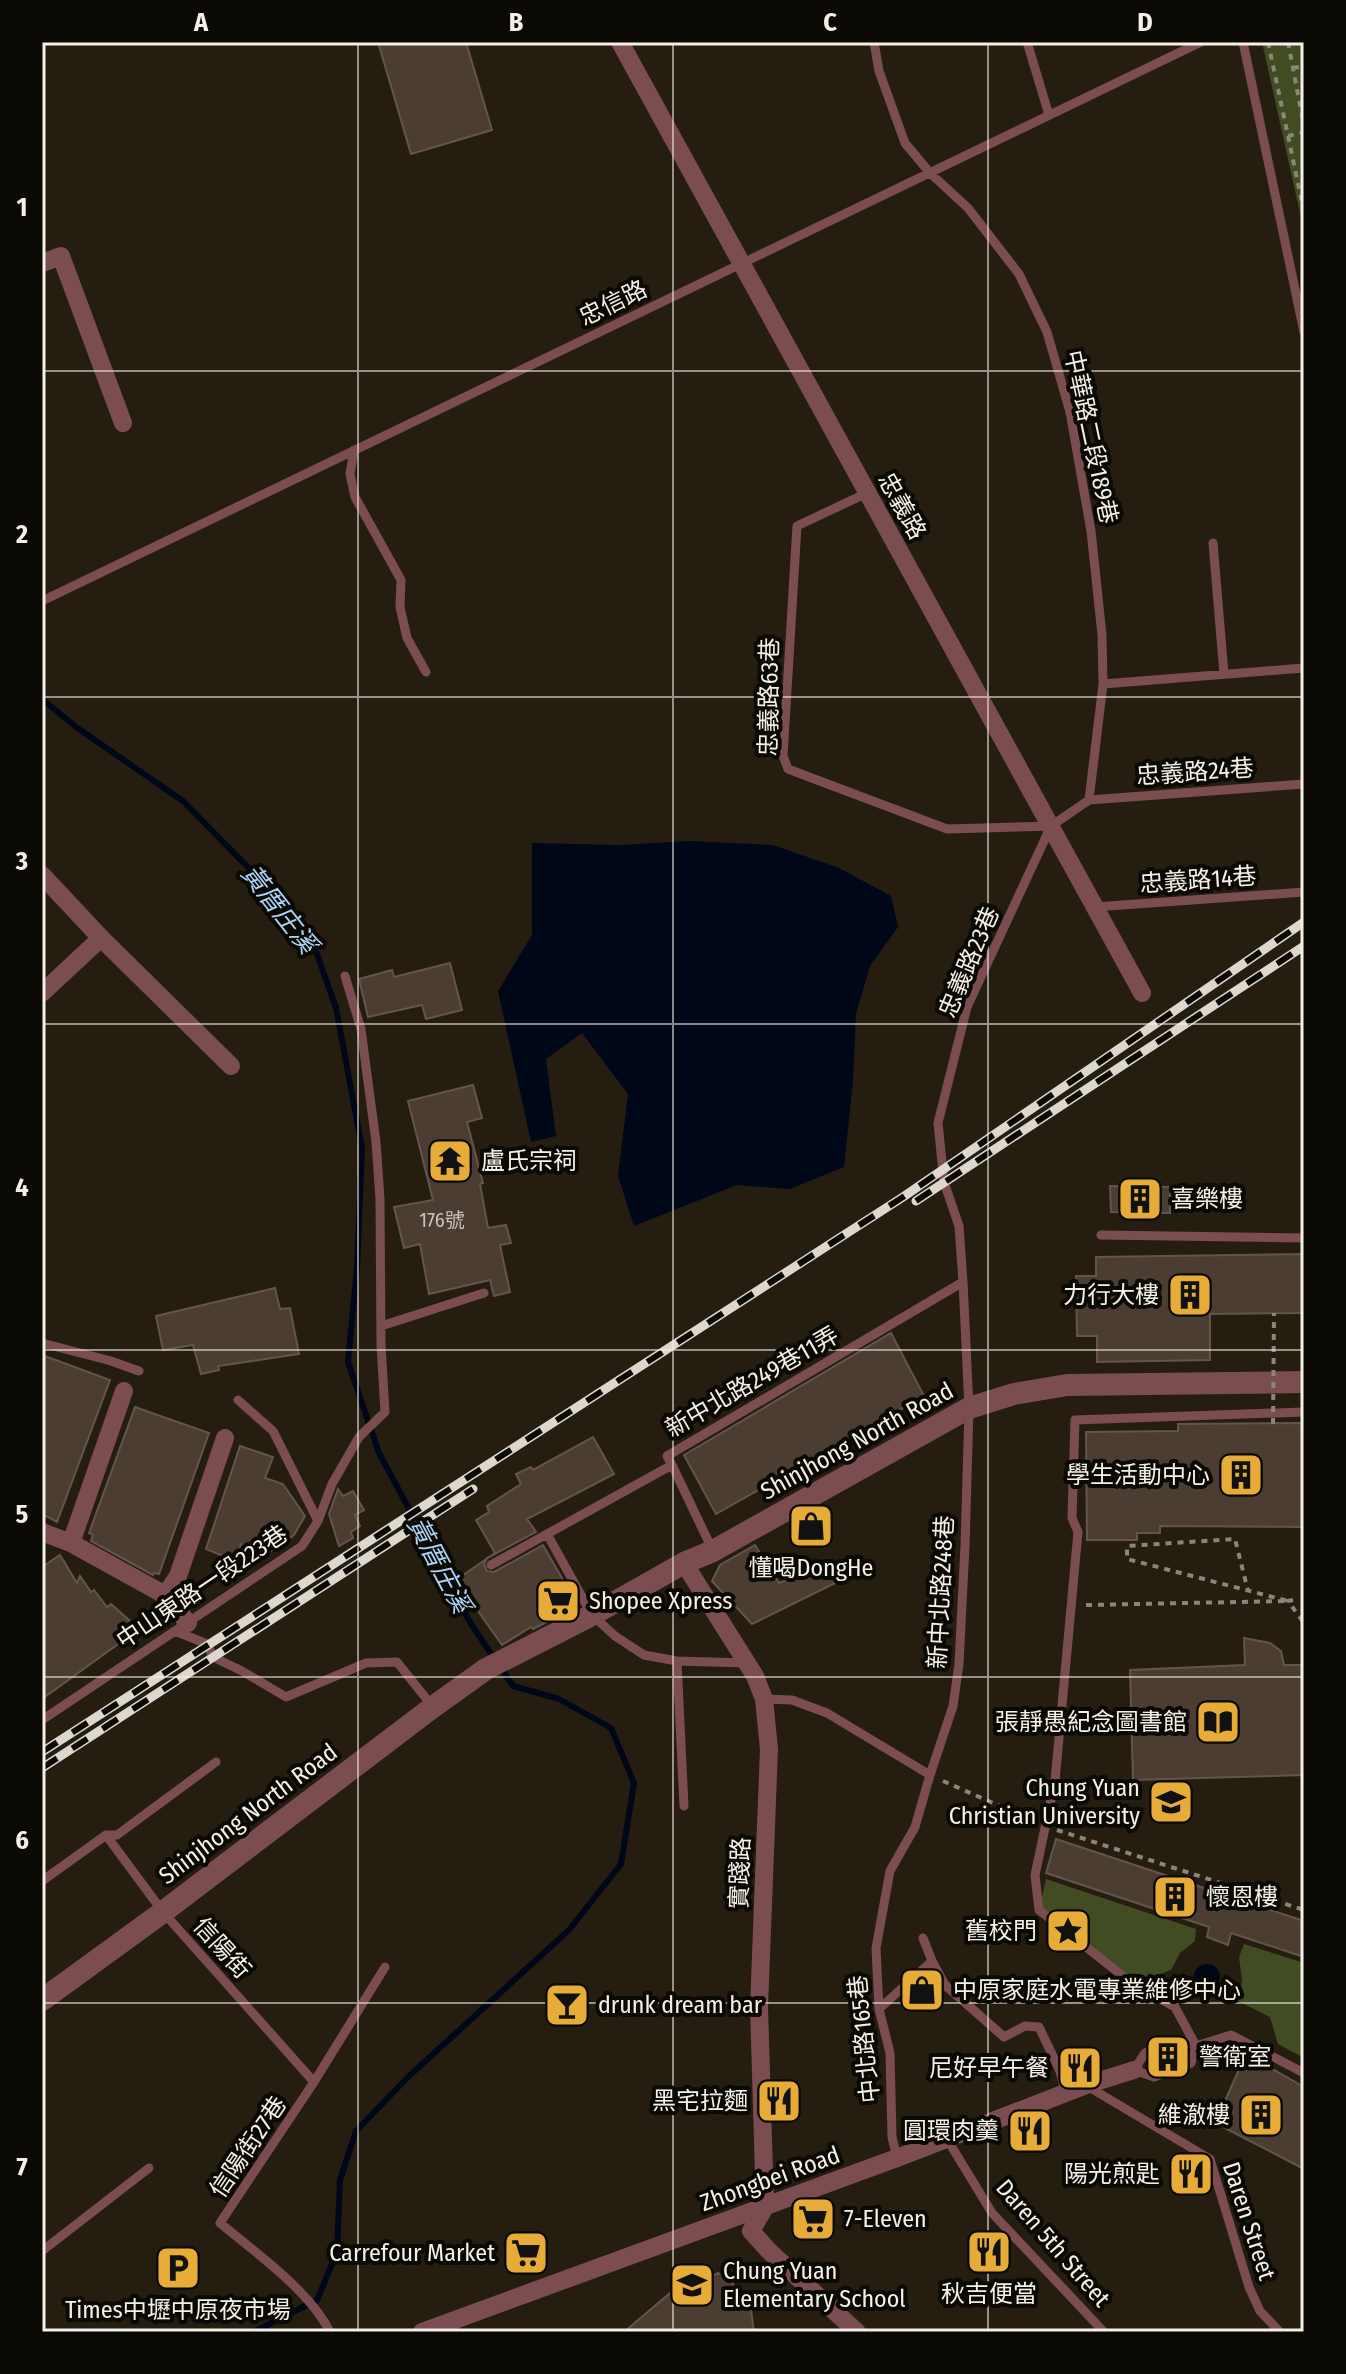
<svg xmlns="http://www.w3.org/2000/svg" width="1346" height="2374" viewBox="0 0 1346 2374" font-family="'Fira Sans Condensed','Noto Sans TC',sans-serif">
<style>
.green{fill:#414c23}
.water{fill:#000719}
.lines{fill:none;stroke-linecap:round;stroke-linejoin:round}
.stream{stroke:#000719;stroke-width:6}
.building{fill:#4b3d32;stroke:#64554a;stroke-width:2}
.path{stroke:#8c867a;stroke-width:4;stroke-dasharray:6 6;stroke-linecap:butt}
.service{stroke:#7c4d50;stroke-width:9}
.minor{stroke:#7c4d50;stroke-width:18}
.tertiary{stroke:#7c4d50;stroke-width:22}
.rail-casing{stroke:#ddd8cf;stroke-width:9}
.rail{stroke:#0b0904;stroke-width:6;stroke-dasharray:18;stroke-linecap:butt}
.path-bridge{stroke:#8c867a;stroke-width:4;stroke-dasharray:6 6;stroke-linecap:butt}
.grid{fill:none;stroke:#f5f0e7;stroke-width:2;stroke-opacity:0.55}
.labels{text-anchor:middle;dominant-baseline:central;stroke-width:8;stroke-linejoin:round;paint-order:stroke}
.number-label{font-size:20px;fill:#cac3ba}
.street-label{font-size:24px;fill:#f5f0e7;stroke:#0b0904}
.poi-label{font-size:24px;fill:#f5f0e7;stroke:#0b0904;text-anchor:end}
.water-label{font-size:26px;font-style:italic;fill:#add4f8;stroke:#0b0904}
.neatline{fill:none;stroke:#f5f0e7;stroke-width:3}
.grid-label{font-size:26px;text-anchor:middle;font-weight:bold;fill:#f5f0e7}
</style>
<rect width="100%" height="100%" fill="#251e10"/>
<path class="green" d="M 1262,42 L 1304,42 L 1304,231 Z
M 1046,1879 L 1196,1929 L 1195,1941 L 1180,1953 L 1171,1970 L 1133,1984 L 1039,1910 Z
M 1244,1944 L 1304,1963 L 1304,2058 L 1278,2044 L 1270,2017 L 1238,2001 L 1242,1980 L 1239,1957 Z"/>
<path class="water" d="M 689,841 L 773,845 L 839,868 L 891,896 L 898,927 L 870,966 L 856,1014 L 853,1081 L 844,1167 L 790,1189 L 737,1185 L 634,1226 L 618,1176 L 628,1094 L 582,1033 L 546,1059 L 556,1136 L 531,1142 L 498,991 L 532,935 L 532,843 L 620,845 Z
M1194 1977a13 13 0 1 1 26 0a13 13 0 1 1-26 0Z"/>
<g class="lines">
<path class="stream" d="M 42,699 L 76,727 L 183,801 L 275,895 L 317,954 L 336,1008 L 362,1148 L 357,1268 L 348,1362 L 379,1453 L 471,1624 L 513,1686 L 559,1699 L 611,1728 L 634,1783 L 621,1864 L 569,1930 L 409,2076 L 356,2131 L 340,2180 L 337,2252 L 317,2300 L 253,2332"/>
</g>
<path class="building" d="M 378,42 L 466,42 L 492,130 L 411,154 Z
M 450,963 L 462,1010 L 426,1019 L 422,1005 L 368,1017 L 359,979 L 392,970 L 394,977 Z
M 473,1085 L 482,1118 L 467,1122 L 483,1183 L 480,1184 L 488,1228 L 506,1225 L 511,1243 L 500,1245 L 510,1292 L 494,1296 L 490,1280 L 429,1294 L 420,1244 L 404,1248 L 394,1207 L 433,1200 L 408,1101 Z
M 1110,1186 L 1170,1187 L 1170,1213 L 1111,1212 Z
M 1304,1254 L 1304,1313 L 1210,1314 L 1210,1360 L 1097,1362 L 1097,1336 L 1077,1336 L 1076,1276 L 1096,1276 L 1096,1257 Z
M 275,1288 L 280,1309 L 290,1308 L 299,1354 L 218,1366 L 219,1370 L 201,1374 L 193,1345 L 163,1350 L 156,1316 Z
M 891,1333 L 924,1396 L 716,1514 L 684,1455 Z
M 42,1355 L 110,1380 L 57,1522 L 42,1514 Z
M 135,1407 L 209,1433 L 159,1574 L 154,1573 L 153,1575 L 91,1541 L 93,1535 L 89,1533 Z
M 1304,1423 L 1304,1527 L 1160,1526 L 1160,1533 L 1137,1533 L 1137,1540 L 1087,1540 L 1086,1432 L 1178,1431 L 1178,1424 Z
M 593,1437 L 614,1474 L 527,1519 L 536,1532 L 487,1558 L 484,1564 L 487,1571 L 494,1572 L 543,1545 L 578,1606 L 533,1629 L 531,1627 L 502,1645 L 456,1580 L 495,1553 L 476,1520 L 489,1512 L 487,1506 L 521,1484 L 516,1474 L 531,1467 L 533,1470 Z
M 240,1446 L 273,1457 L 265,1478 L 283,1484 L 305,1516 L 294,1535 L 265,1555 L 241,1544 L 235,1561 L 206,1549 Z
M 338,1489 L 343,1496 L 353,1491 L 364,1510 L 355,1515 L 360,1526 L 351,1532 L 353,1538 L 339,1546 L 329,1514 Z
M 755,1545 L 779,1583 L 823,1566 L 835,1583 L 752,1624 L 712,1581 L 720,1565 Z
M 60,1555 L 77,1583 L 80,1576 L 91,1592 L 94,1590 L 107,1607 L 111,1604 L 139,1629 L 42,1699 L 42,1567 Z
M 1244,1638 L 1270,1643 L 1281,1651 L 1284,1665 L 1304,1665 L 1304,1775 L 1133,1780 L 1130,1670 L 1245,1665 Z
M 1056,1839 L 1304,1921 L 1304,1957 L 1231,1933 L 1228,1945 L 1207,1937 L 1209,1927 L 1046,1873 Z
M 1246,2054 L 1304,2087 L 1304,2169 L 1215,2123 Z
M 702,2266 L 711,2277 L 718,2273 L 730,2280 L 751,2310 L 754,2332 L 624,2332 Z"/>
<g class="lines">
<path class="path" d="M 1268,42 L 1288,136 L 1304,132
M 1288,42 L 1304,126
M 1293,68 L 1304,66
M 1288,136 L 1304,212
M 1293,1600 L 1288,1601 L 1304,1623
M 1086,1605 L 1288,1601 L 1127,1559 L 1127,1546 L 1235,1539 L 1248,1591
M 943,1781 L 1034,1821
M 1057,1830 L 1304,1910"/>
<path class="service" d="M 874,42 L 879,71 L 905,143 L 930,173 L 968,208 L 1019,274 L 1047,332 L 1070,412 L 1091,531 L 1102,635 L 1103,684 L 1089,800 L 1051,826
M 1027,42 L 1049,115
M 1243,42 L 1304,332
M 354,450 L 350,474 L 355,497 L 401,580 L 400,607 L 407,638 L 426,672
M 867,493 L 797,526 L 783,756 L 788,769 L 947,829 L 1051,826
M 1213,543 L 1224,674
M 42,601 L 1201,42
M 1103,684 L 1304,668
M 1089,800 L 1304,784
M 1095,907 L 1304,892
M 1101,1235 L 1304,1238
M 381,1326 L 484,1293
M 42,1343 L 111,1361 L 139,1371
M 238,1400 L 273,1431 L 318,1521
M 1304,1412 L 1075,1420 L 1072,1518 L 1078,1532 L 1055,1781 L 1035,1875 L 1039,1910 L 1133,1984 L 1175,2007 L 1196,2046 L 1191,2063 L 1154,2077 L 1134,2070 L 1145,2053 L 1160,2046 L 1179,2040 L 1196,2046 L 1231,2035 L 1304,2073
M 672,1465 L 713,1551
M 547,1534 L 592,1615 L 615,1636 L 644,1655 L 677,1661 L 746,1663
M 491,1565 L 672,1465 L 667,1456 L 963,1282
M 175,1631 L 207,1644 L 213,1657 L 242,1671 L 286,1697 L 366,1663 L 397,1662 L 433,1707
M 677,1661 L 684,1806
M 764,1699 L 792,1700 L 827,1713 L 930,1775
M 42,1720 L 302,1546 L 318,1521 L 332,1484 L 359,1437 L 385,1412 L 381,1345 L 380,1199 L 376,1142 L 361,1029 L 345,976
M 106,1835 L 163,1912 L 314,2082
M 42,1881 L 106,1835 L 117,1835 L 216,1762
M 923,1938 L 932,1961 L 945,1985 L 1004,2037 L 1025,2026 L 1039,2027 L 1060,2071 L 1066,2094
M 879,2009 L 932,1961
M 1087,2086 L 1210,2159 L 1249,2287 L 1260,2311 L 1280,2332
M 947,2139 L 992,2213 L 1104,2332
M 897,2158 L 892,2137 L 890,2053 L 879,2009 L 876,1948 L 890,1871 L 915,1827 L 930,1775 L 953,1706 L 959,1664 L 965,1546 L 969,1408 L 963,1282 L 959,1226 L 944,1182 L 938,1123 L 967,1007 L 1051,826
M 42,2251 L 149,2168
M 330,2332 C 310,2291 256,2253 220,2223 L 314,2082 L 385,1967"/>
<path class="minor" d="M 620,42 L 1142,993
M 42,263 L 61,256 L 123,423
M 42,875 L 101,938 L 231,1066
M 42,993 L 101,938
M 42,1532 L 71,1543 L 165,1595 L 188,1623
M 71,1543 L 124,1391
M 684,1563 L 755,1676 L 764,1699 L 769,1749 L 759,2007 L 765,2207 L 751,2231 L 769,2251 L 857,2332
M 165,1595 L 178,1576 L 225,1438
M 422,2332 L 897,2158 L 1086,2085 L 1134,2070"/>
<path class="tertiary" d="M 42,2000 L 163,1912 L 433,1707 L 486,1669 L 592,1615 L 684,1563 L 713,1551 L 969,1408 L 1014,1394 L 1067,1385 L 1304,1382"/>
<g class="rail-casing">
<path id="rail" d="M 916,1201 L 1304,946
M 42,1752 L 903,1197 L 1304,922
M 42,1768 L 473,1489"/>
</g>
<use href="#rail" class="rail"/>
<path class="path-bridge" d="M 1273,1424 L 1274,1313"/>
</g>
<path class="grid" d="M 358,42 L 358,2332M 673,42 L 673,2332M 988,42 L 988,2332M 42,371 L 1304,371M 42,697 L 1304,697M 42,1024 L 1304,1024M 42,1350 L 1304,1350M 42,1677 L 1304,1677M 42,2003 L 1304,2003"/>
<defs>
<g id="temple-square" transform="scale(2.3)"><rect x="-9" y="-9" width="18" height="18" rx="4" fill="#e7ac37" stroke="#0b0904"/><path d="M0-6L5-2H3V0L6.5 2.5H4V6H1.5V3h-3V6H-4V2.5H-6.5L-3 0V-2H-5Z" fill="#111"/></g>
<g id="building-square" transform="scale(2.3)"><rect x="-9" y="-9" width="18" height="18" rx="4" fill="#e7ac37" stroke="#0b0904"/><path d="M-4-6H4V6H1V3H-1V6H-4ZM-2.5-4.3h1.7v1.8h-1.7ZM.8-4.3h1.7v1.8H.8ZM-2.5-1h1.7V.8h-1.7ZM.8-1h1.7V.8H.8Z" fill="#111"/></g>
<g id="shop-square" transform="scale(2.3)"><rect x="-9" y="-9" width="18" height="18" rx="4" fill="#e7ac37" stroke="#0b0904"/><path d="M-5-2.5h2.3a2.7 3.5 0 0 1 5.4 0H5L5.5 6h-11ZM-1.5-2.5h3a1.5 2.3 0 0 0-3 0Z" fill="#111"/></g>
<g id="supermarket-square" transform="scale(2.3)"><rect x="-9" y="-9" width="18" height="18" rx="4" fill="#e7ac37" stroke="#0b0904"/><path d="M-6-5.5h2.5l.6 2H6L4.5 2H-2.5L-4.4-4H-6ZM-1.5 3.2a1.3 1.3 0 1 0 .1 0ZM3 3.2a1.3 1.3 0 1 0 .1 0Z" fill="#111"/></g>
<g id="library-square" transform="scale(2.3)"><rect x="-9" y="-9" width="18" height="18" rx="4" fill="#e7ac37" stroke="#0b0904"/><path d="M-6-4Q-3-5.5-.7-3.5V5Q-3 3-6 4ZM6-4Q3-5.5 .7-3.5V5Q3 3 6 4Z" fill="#111"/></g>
<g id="university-square" transform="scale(2.3)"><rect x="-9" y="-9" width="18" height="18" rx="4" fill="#e7ac37" stroke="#0b0904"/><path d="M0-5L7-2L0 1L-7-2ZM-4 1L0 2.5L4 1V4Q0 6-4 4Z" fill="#111"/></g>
<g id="sight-square" transform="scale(2.3)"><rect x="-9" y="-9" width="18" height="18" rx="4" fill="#e7ac37" stroke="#0b0904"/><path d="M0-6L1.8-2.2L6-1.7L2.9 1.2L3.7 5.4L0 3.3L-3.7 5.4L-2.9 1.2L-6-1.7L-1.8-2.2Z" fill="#111"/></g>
<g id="bar-square" transform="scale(2.3)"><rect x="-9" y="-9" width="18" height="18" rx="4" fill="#e7ac37" stroke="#0b0904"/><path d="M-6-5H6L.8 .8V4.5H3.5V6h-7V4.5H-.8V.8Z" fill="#111"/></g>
<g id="restaurant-square" transform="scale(2.3)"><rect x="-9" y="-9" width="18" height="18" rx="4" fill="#e7ac37" stroke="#0b0904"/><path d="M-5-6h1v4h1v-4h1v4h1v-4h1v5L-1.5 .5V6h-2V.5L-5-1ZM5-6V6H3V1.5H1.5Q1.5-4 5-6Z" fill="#111"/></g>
<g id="parking-square" transform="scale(2.3)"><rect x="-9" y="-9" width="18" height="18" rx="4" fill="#e7ac37" stroke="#0b0904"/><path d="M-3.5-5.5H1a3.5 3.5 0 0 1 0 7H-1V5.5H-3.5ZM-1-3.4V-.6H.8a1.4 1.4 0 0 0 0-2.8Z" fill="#111"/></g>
<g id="school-square" transform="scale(2.3)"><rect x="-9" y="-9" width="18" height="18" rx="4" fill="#e7ac37" stroke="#0b0904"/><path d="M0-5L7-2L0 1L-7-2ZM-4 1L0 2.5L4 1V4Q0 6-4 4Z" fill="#111"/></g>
</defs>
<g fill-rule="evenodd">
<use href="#temple-square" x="450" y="1161"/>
<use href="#building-square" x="1140" y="1199"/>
<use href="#building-square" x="1190" y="1295"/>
<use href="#building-square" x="1241" y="1475"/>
<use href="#shop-square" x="811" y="1526"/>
<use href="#supermarket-square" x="558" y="1601"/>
<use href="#library-square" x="1218" y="1722"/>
<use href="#university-square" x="1171" y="1802"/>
<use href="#building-square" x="1175" y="1897"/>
<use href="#sight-square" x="1068" y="1931"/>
<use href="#shop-square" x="922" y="1990"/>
<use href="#bar-square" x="567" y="2005"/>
<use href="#building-square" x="1168" y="2057"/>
<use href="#restaurant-square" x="1080" y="2068"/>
<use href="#restaurant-square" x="779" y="2101"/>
<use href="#building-square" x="1261" y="2115"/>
<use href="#restaurant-square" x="1030" y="2131"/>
<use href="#restaurant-square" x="1191" y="2174"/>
<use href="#supermarket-square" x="813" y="2219"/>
<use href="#restaurant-square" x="989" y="2252"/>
<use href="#supermarket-square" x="526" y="2253"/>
<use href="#parking-square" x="178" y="2268"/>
<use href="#school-square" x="692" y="2285"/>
</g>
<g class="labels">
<g class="number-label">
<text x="442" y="1220">176號</text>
</g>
<g class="street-label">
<text transform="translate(613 303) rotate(-26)">忠信路</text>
<text transform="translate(1091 437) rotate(78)">中華路二段189巷</text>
<text transform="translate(902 506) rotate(61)">忠義路</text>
<text transform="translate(769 697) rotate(-89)">忠義路63巷</text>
<text transform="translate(1195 772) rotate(-4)">忠義路24巷</text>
<text transform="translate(1198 880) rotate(-4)">忠義路14巷</text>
<text transform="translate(969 962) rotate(-67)">忠義路23巷</text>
<text transform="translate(752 1382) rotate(-30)">新中北路249巷11弄</text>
<text transform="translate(857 1441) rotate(-29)">Shinjhong North Road</text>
<text transform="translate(202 1587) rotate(-34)">中山東路一段223巷</text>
<text transform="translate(941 1592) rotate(-87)">新中北路248巷</text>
<text transform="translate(248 1814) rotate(-37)">Shinjhong North Road</text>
<text transform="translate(740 1873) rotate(-88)">實踐路</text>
<text transform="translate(222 1948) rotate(48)">信陽街</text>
<text transform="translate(864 2039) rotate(-96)">中北路165巷</text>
<text transform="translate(248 2147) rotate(-56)">信陽街27巷</text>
<text transform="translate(770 2179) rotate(-20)">Zhongbei Road</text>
<text transform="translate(1249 2221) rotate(72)">Daren Street</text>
<text transform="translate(1053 2243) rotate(49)">Daren 5th Street</text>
</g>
<g class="poi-label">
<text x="481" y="1161" text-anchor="start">盧氏宗祠</text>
<text x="1171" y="1199" text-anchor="start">喜樂樓</text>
<text x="1159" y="1295">力行大樓</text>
<text x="1210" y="1475">學生活動中心</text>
<text x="811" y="1568" text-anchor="middle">懂喝DongHe</text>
<text x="589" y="1601" text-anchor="start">Shopee Xpress</text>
<text x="1187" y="1722">張靜愚紀念圖書館</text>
<text x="1140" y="1788">Chung Yuan<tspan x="1140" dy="28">Christian University</tspan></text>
<text x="1206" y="1897" text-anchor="start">懷恩樓</text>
<text x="1037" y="1931">舊校門</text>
<text x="953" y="1990" text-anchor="start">中原家庭水電專業維修中心</text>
<text x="598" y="2005" text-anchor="start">drunk dream bar</text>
<text x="1199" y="2057" text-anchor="start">警衛室</text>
<text x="1049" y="2068">尼好早午餐</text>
<text x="748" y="2101">黑宅拉麵</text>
<text x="1230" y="2115">維澈樓</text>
<text x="999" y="2131">圓環肉羹</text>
<text x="1160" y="2174">陽光煎匙</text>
<text x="844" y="2219" text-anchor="start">7-Eleven</text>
<text x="495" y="2253">Carrefour Market</text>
<text x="723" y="2271" text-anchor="start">Chung Yuan<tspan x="723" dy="28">Elementary School</tspan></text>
<text x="989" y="2294" text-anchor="middle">秋吉便當</text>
<text x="178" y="2310" text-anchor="middle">Times中壢中原夜市場</text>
</g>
<g class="water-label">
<text transform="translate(279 909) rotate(52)">黃厝庄溪</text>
<text transform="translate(439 1565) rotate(62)">黃厝庄溪</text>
</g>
</g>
<rect width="1346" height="2374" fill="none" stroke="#0b0904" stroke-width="88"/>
<rect x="44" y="44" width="1258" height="2286" class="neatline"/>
<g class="grid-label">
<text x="201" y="31">A</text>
<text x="516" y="31">B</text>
<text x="830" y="31">C</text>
<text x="1145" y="31">D</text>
<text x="22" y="216">1</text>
<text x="22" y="543">2</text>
<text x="22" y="870">3</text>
<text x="22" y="1196">4</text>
<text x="22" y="1523">5</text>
<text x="22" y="1849">6</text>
<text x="22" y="2176">7</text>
</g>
</svg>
